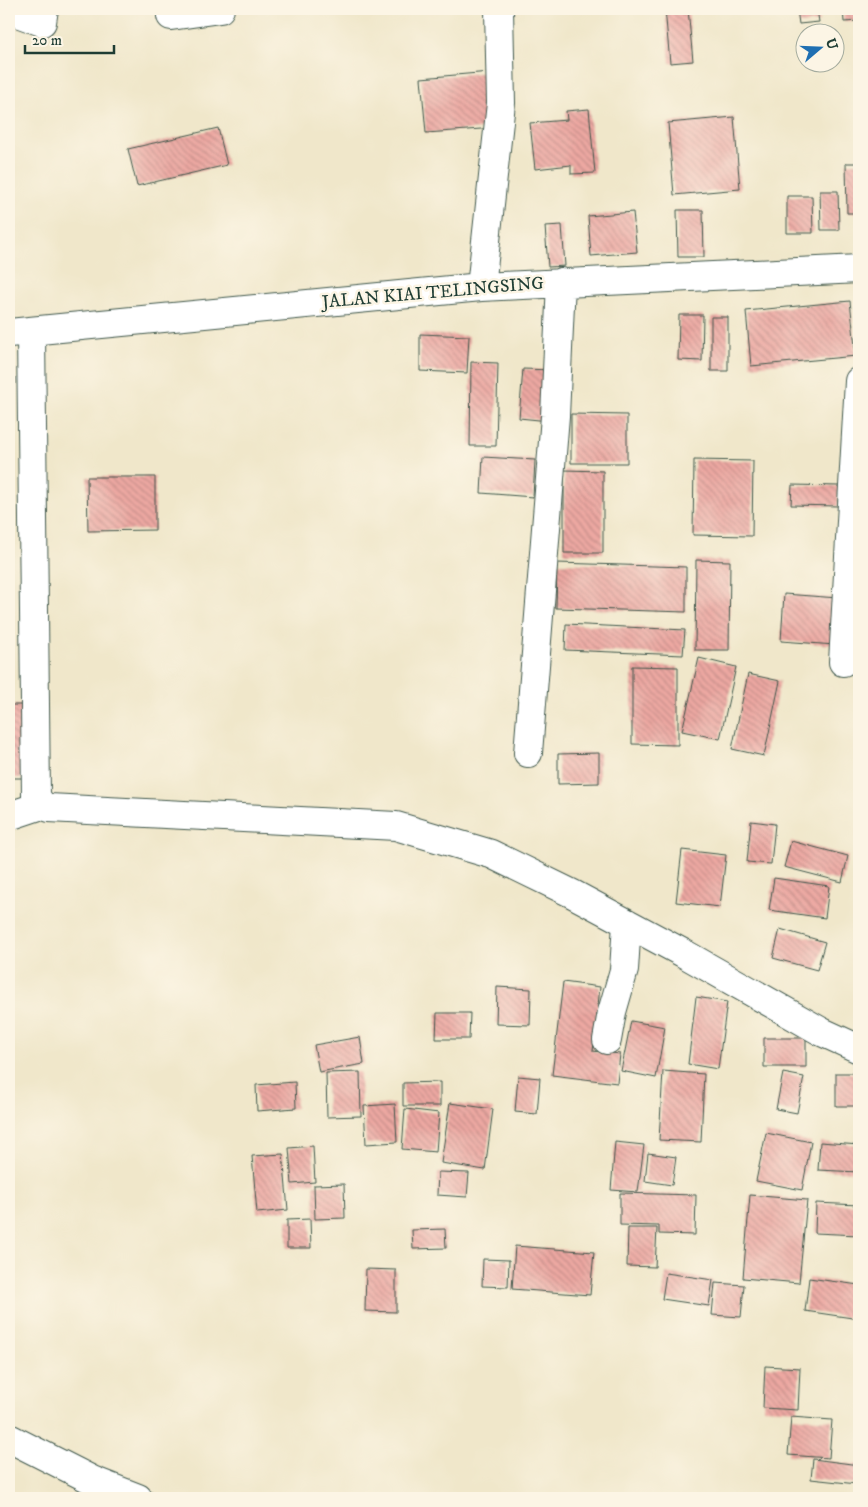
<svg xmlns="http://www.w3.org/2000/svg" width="868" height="1507" viewBox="0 0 868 1507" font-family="'IM FELL DW Pica',serif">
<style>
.building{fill:url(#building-back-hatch)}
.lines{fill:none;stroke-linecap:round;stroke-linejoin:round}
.minor-casing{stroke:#3e564a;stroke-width:30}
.minor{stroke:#fff;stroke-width:28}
.labels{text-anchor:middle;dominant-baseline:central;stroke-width:5;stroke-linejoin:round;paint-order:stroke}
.street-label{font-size:18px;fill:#1f3d34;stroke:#fcf5e5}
</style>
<defs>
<pattern id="building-back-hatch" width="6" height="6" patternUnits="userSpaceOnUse" patternTransform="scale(1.25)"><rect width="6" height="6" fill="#eda8a2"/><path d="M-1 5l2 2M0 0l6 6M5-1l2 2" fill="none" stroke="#bf8a85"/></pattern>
</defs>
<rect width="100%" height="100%" fill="#fcf5e5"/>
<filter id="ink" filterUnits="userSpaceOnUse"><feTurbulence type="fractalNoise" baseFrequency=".02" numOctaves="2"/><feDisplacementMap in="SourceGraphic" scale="10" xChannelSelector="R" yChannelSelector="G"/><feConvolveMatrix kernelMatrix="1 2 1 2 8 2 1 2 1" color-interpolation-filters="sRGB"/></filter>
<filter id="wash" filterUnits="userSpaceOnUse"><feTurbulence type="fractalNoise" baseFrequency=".0096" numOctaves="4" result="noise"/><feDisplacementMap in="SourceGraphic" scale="20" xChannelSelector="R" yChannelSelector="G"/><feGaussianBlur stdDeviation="1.12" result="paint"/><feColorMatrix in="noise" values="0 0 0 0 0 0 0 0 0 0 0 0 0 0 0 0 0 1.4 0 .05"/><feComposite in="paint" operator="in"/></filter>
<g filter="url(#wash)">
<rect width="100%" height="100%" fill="#f0e7ca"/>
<g id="blocks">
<path class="building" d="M 665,9 L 688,9 L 693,61 L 670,63 Z
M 797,9 L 817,9 L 819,22 L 799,24 Z
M 843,9 L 859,9 L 859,21 L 844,22 Z
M 490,72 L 495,128 L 426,133 L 421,78 Z
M 589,109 L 595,173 L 571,174 L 571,165 L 535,169 L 530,123 L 567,120 L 566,111 Z
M 734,117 L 740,189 L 674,195 L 668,123 Z
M 218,128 L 227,165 L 137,186 L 128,149 Z
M 846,163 L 859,163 L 859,213 L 847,213 Z
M 820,191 L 838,191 L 839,230 L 821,230 Z
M 787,196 L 812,196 L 813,233 L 787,233 Z
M 677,210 L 703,210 L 704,257 L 678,257 Z
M 633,212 L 637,252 L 591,256 L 588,216 Z
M 562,225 L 565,266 L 548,267 L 545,226 Z
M 850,301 L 856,356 L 751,366 L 746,311 Z
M 679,315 L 703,315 L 702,361 L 678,360 Z
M 711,317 L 728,317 L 728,371 L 711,371 Z
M 420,334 L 469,336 L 467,373 L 420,371 Z
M 471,362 L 498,363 L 496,446 L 470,446 Z
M 523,369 L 552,370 L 549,421 L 519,418 Z
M 571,414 L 627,415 L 627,463 L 571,463 Z
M 483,457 L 535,460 L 533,497 L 481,493 Z
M 694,460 L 753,461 L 752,536 L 693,535 Z
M 564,470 L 603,471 L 603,553 L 564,553 Z
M 87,477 L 155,477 L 155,530 L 88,531 Z
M 792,485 L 839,486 L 838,506 L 791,505 Z
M 696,560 L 730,561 L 729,650 L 695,650 Z
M 557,563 L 686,567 L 686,612 L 556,608 Z
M 784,594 L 838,598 L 835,645 L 781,641 Z
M 566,624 L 685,630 L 683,655 L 565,650 Z
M 699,658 L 736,667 L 720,739 L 682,731 Z
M 632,666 L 678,667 L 678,745 L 632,744 Z
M 748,674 L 780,681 L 764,756 L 732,749 Z
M 9,705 L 30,705 L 32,778 L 9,778 Z
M 599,753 L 599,783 L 558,784 L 558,754 Z
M 751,821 L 775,824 L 771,864 L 747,862 Z
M 791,841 L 848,856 L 842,882 L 784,867 Z
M 682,850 L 726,855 L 720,907 L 676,902 Z
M 774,878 L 829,886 L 825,918 L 769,910 Z
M 780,929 L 825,942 L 817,970 L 773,958 Z
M 563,982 L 600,987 L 593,1051 L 620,1054 L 617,1083 L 552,1075 Z
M 497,987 L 531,989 L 530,1025 L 496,1024 Z
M 696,997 L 727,1002 L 718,1069 L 688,1064 Z
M 437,1013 L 470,1013 L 469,1039 L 436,1039 Z
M 631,1021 L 665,1027 L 656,1078 L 621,1071 Z
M 360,1037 L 364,1064 L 319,1072 L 314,1045 Z
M 764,1038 L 806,1038 L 806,1067 L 764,1067 Z
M 663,1071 L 704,1074 L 701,1142 L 659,1140 Z
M 360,1072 L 361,1116 L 327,1117 L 326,1073 Z
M 783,1073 L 804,1077 L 797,1113 L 776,1109 Z
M 836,1073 L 859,1073 L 859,1106 L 836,1106 Z
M 518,1076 L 540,1078 L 537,1114 L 515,1112 Z
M 295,1082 L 296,1108 L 257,1111 L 256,1085 Z
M 440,1082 L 440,1106 L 403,1106 L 403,1083 Z
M 450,1103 L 493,1109 L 485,1170 L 441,1163 Z
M 395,1104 L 397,1142 L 366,1144 L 364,1106 Z
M 405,1109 L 439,1113 L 436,1152 L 402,1149 Z
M 766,1133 L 811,1142 L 802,1190 L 756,1181 Z
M 615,1142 L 644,1145 L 638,1192 L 611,1190 Z
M 820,1142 L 859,1145 L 859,1172 L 818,1170 Z
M 313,1146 L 315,1182 L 292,1184 L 289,1148 Z
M 648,1153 L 676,1157 L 672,1185 L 645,1181 Z
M 283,1154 L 288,1210 L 257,1213 L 252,1156 Z
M 438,1172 L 469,1173 L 467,1197 L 437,1195 Z
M 344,1184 L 345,1218 L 315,1219 L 314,1185 Z
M 620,1193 L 696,1195 L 695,1235 L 659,1234 L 659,1226 L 620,1225 Z
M 750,1195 L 807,1200 L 799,1283 L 743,1278 Z
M 816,1203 L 859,1205 L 859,1235 L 815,1233 Z
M 310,1219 L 311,1248 L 287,1248 L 287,1220 Z
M 628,1228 L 657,1228 L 655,1267 L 627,1266 Z
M 445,1229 L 446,1248 L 413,1249 L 412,1230 Z
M 515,1246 L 594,1252 L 590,1295 L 512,1289 Z
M 483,1259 L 509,1260 L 508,1287 L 482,1286 Z
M 366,1269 L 396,1270 L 396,1312 L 365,1311 Z
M 666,1273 L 713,1280 L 709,1306 L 662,1299 Z
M 809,1278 L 859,1285 L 859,1319 L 805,1311 Z
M 715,1283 L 744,1285 L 741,1317 L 712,1315 Z
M 765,1366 L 800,1368 L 798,1410 L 763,1408 Z
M 791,1417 L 832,1420 L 829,1458 L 788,1455 Z
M 813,1459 L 859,1465 L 857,1484 L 811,1479 Z"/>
</g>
</g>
<g filter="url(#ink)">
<use href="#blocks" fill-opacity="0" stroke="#3e564a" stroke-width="1"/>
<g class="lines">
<g class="minor-casing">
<path id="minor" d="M 9,10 L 42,22 L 44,9
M 171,16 L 220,9
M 481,287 L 501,103 L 499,9
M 31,332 L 36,797 L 42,805 L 49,808 L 396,826 L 491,854 L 573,894 L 683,953 L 822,1032 L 859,1049
M 9,333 L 481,287 L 859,269
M 843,662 L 859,381
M 528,753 L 555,416 L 561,282
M 9,816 L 42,805
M 607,1040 L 612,1012 L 624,970 L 627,923
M 9,1438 L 92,1480 L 138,1498"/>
</g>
<use href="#minor" class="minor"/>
</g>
</g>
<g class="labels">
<g class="street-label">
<text transform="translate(433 293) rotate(-5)">JALAN KIAI TELINGSING</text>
</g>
</g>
<rect width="868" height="1507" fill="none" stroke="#fcf5e5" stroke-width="30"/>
<g transform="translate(820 48) rotate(71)"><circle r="24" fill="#fcf5e5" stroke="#a4ab9e"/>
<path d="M0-4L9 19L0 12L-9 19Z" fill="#1f6fb2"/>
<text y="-8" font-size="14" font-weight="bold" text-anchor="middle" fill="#1f3d34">U</text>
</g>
<path d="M25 45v8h89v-8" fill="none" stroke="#1f3d34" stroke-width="2.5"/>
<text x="32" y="45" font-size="15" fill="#1f3d34" stroke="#fcf5e5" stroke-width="4" paint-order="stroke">20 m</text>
</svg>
